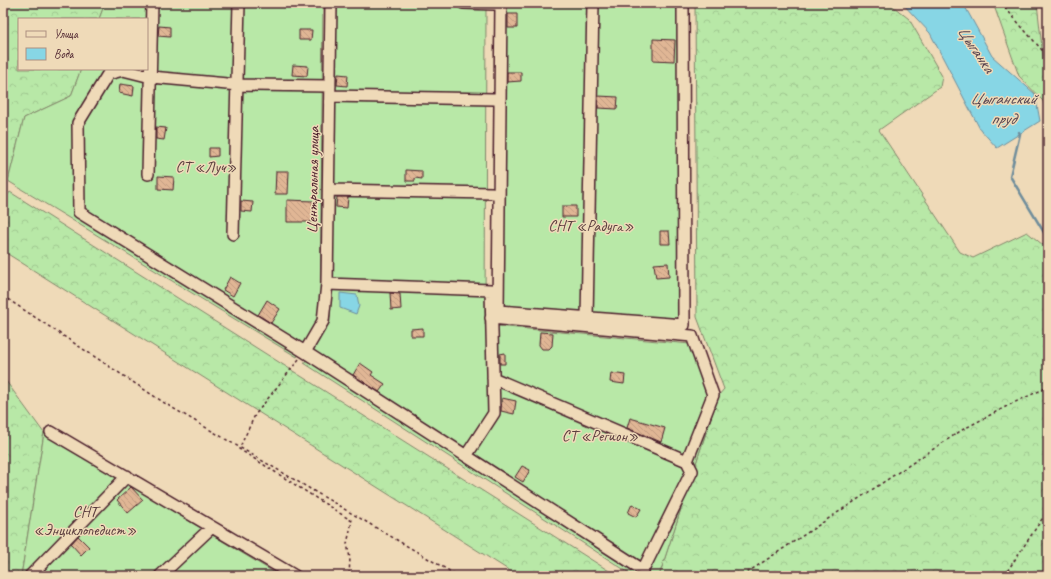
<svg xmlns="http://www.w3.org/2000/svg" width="1051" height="579" viewBox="0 0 1051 579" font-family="Caveat,sans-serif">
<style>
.forest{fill:url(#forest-crowns);stroke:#818469}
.garden{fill:#b8e8a7;stroke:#818469}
.water{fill:#87d6e5;stroke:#6f8d9b}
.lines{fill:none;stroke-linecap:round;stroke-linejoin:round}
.stream{stroke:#6f8d9b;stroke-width:2.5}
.building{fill:url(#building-back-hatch);stroke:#4a1f2b}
.minor-casing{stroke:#4a1f2b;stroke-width:14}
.path{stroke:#4a1f2b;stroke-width:1.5;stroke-dasharray:3 3;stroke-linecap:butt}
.minor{stroke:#efdab8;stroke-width:11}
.labels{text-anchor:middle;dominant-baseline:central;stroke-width:3;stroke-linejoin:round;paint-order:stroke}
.park-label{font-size:16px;fill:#5a3d3e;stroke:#efdab8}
.street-label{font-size:16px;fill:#4a1f2b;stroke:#efdab8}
.water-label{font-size:17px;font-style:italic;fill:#564450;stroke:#efdab8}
</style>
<defs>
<pattern id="forest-crowns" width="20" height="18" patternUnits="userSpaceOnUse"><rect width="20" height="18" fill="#b8e8a7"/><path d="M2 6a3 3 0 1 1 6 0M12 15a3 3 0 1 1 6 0" fill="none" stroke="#a0c790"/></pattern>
<pattern id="building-back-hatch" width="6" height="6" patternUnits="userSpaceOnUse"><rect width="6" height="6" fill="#e0b695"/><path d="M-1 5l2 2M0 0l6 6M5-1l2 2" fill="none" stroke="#c29c81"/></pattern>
</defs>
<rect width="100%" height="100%" fill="#efdab8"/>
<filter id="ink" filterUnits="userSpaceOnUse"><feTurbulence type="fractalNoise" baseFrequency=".025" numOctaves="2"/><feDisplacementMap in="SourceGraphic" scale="8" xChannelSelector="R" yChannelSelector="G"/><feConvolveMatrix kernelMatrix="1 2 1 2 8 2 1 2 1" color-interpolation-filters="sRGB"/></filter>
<g filter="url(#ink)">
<path class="forest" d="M 3,3 L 105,3 L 99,19 L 19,19 L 19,69 L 81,69 L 71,96 L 24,118 L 8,181 L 3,186 Z
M 695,3 L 889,3 L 909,19 L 942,76 L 940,87 L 879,130 L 960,252 L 973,258 L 1027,232 L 1048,249 L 1048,576 L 659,576 L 718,396 L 724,389 L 697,317 Z
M 993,3 L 1037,3 L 1044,66 L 1048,69 L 1048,114 L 1043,101 L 1019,76 Z
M 10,192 L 617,576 L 518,576 L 3,251 L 3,201 Z
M 3,377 L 44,433 L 21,576 L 3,576 Z"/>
<path class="garden" d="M 105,3 L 323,3 L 320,320 L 297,357 L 8,181 L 24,118 L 71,96 L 81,69 L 147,69 L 147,19 L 99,19 Z
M 337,3 L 486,3 L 485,325 L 701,345 L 718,396 L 659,576 L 634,576 L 304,363 L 330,322 L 332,278 Z
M 499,3 L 687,3 L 688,331 L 494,315 Z
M 44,433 L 280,576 L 21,576 Z"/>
<path class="water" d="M 902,3 L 963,3 L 992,56 L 1035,94 L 1040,121 L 997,148 L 980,129 L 930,33 Z
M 340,293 L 357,295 L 359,306 L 356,314 L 340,308 Z"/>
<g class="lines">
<path class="stream" d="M 1019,132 L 1020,134 L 1010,176 L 1048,239"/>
</g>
<path class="building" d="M 508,14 L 517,14 L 517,28 L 508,28 Z
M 159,26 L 170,27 L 170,37 L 158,36 Z
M 299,30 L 312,30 L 311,40 L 299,40 Z
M 653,39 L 675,40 L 674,61 L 653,60 Z
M 293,65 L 308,66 L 307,76 L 292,75 Z
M 507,72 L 521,72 L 521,81 L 507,82 Z
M 338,74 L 348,75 L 347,86 L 337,85 Z
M 120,84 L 134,86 L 133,96 L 119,93 Z
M 598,96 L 618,97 L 617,109 L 598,108 Z
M 156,127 L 166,128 L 164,140 L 156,139 Z
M 209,148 L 218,148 L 218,156 L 209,157 Z
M 406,170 L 422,171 L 422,179 L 415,178 L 415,181 L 406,181 Z
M 276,171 L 289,171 L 288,194 L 275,194 Z
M 158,176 L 174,177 L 173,190 L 158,189 Z
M 337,197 L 348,197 L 347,208 L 336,207 Z
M 287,200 L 313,201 L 313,222 L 287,222 Z
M 241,201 L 253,202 L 252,212 L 241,211 Z
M 562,206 L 576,206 L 576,217 L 562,217 Z
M 660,231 L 669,231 L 670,244 L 660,244 Z
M 668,263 L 669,277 L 656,278 L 654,264 Z
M 230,277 L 240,283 L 233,296 L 223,290 Z
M 390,293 L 400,294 L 401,309 L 391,310 Z
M 267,300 L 280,309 L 271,323 L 258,315 Z
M 423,328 L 423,336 L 411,336 L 411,329 Z
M 540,332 L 553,333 L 552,346 L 549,349 L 542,349 L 539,345 Z
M 505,353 L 505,364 L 500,364 L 500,354 Z
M 360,363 L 373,372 L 371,375 L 385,384 L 379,392 L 353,375 Z
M 611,373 L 625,375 L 624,384 L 610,382 Z
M 502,398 L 516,401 L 514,414 L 501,411 Z
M 630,418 L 665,428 L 661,442 L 627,428 Z
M 522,466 L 530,470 L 523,482 L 515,477 Z
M 131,487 L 143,500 L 128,513 L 117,500 Z
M 632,504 L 641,509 L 636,517 L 628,513 Z
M 78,536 L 89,547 L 81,555 L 71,544 Z"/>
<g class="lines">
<g class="minor-casing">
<path id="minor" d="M 463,3 L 495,4
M 501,3 L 498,311 L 684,325 L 683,3
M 330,86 L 238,85 L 151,77 L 123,70 L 108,74 L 78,123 L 79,212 L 305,352 L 643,570 L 692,471 L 687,461 L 493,378
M 330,96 L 494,99
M 148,174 L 152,3
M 329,190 L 492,193
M 233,234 L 239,3
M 327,284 L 491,290 L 494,413 L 466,456
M 491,318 L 692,336 L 713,395 L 687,461
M 587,318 L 593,3
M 305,352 L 323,321 L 327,284 L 331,3
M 51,432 L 295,576
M 30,576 L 127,476
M 160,576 L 212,527"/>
</g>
<path class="path" d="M 1001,3 L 1048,57
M 3,296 L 166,404 L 458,576
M 299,359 L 255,415 L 239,449 L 352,521 L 347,544 L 350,558 L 349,576
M 742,576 L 962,430 L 1009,405 L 1048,387
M 1004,576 L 1048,510"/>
<use href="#minor" class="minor"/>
</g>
</g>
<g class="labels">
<g class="park-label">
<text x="206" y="167">СТ «Луч»</text>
<text x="591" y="226">СНТ «Радуга»</text>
<text x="600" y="436">СТ «Регион»</text>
<text x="85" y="512">СНТ<tspan x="85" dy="18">«Энциклопедист»</tspan></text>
</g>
<g class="street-label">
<text transform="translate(313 180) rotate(-89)">Центральная улица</text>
</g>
<g class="water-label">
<text transform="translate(976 49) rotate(56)">Цыганка</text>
<text x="1003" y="98">Цыганский<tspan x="1003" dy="20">пруд</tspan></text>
</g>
</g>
<rect width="1051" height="579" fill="none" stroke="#efdab8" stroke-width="16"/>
<rect x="8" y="8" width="1035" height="563" fill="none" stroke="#4a1f2b" stroke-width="1.5" filter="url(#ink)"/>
<rect x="18" y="18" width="130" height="52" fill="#efdab8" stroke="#ad8f80"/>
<rect x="26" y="31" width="20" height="6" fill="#efdab8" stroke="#ad8f80"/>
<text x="54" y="38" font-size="12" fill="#4a1f2b">Улица</text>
<rect x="26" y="48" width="20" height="12" fill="#87d6e5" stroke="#ad8f80"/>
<text x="54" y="58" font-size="12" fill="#4a1f2b">Вода</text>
</svg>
